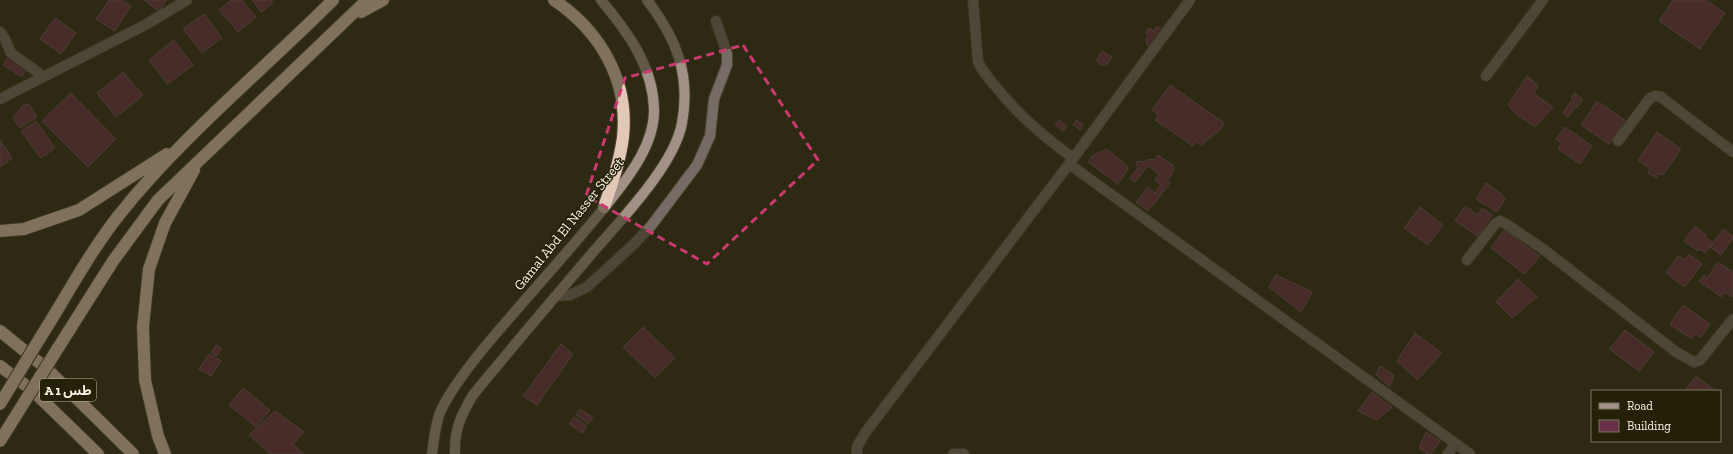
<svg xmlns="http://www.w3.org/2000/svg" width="1733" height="454" viewBox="0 0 1733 454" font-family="'Zilla Slab','Noto Sans Arabic',serif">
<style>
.building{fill:#663048;stroke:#6f545e}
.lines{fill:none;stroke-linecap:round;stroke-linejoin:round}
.street-casing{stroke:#4a4530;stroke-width:12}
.secondary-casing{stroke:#4a4530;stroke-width:12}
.highway-casing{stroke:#4a4530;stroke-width:14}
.street{stroke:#766b65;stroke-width:10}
.secondary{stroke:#a29186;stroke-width:10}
.highway{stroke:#e2c8b7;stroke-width:12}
.highway-bridge-casing{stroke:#4a4530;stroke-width:14;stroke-linecap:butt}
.highway-bridge{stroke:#e2c8b7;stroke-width:12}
.marked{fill:none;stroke:#ca3970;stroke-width:3;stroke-dasharray:8 5;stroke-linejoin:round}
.labels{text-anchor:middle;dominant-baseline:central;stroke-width:3;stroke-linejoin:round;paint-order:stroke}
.shield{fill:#252008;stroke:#b8b4a3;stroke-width:1}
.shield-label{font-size:13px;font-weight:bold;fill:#f7f4e6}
.street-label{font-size:14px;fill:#f7f4e6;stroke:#252008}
</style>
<rect width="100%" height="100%" fill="#2e2912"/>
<path class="building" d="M 109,0 L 122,0 L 131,6 L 115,31 L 96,19 Z
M 144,0 L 167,0 L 159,11 Z
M 231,0 L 242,0 L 256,17 L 238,32 L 219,10 Z
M 252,0 L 271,0 L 273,3 L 261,12 Z
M 1673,0 L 1706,0 L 1725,13 L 1700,49 L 1659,21 Z
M 204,14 L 222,38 L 202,53 L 183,29 Z
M 55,18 L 76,33 L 61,54 L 40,39 Z
M 1157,26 L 1165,31 L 1153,49 L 1146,44 L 1148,42 L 1145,40 L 1148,36 L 1146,33 L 1149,28 L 1154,31 Z
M 174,40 L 193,65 L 167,84 L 149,60 Z
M 1102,51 L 1112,57 L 1106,66 L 1103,64 L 1102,66 L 1096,60 Z
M 10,55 L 28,67 L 22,77 L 3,65 Z
M 123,72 L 143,95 L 116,117 L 97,93 Z
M 1527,76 L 1538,85 L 1534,94 L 1553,107 L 1535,127 L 1516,114 L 1508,105 Z
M 1170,85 L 1223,122 L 1223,127 L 1201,145 L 1196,141 L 1193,146 L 1155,120 L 1158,115 L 1152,110 Z
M 71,93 L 116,139 L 88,167 L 42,121 Z
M 1575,93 L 1583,99 L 1579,105 L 1571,98 Z
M 1571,101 L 1578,106 L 1576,108 L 1575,107 L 1568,117 L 1563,113 Z
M 1597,101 L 1625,120 L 1609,144 L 1581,125 Z
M 29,104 L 37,117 L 20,128 L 13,118 L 23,105 Z
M 1059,120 L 1067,126 L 1063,131 L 1055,125 Z
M 1076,120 L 1083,125 L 1081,130 L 1073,125 Z
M 36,121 L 55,148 L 41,158 L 21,131 Z
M 1565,127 L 1592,146 L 1580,164 L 1558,149 L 1562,143 L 1556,139 Z
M 1657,132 L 1681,149 L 1663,175 L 1660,173 L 1656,178 L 1648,173 L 1650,169 L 1638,160 Z
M 0,140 L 12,158 L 0,167 Z
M 1106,149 L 1126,164 L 1128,169 L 1118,184 L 1088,162 L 1092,156 Z
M 1158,155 L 1174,166 L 1171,176 L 1167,181 L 1170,183 L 1148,211 L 1136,202 L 1148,187 L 1155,193 L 1161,185 L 1155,180 L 1159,174 L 1148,166 L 1135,182 L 1130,178 L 1138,168 L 1136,164 L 1138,161 L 1146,162 L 1148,159 L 1154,160 Z
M 1486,183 L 1499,192 L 1505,199 L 1497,212 L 1476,199 Z
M 1465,206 L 1478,215 L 1482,208 L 1492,215 L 1478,236 L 1455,221 Z
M 1420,207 L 1443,225 L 1428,245 L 1404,228 Z
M 1695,226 L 1706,235 L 1705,237 L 1713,243 L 1705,253 L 1700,249 L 1698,251 L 1684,241 Z
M 1723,229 L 1733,236 L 1733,238 L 1721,255 L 1710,247 Z
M 1504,230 L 1540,256 L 1524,274 L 1491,248 Z
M 1689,254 L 1702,264 L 1685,287 L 1666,273 L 1678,256 L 1685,260 Z
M 1718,262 L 1733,272 L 1733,297 L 1724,292 L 1721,297 L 1699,281 L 1704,275 L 1707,278 Z
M 1276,275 L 1312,292 L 1301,312 L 1269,287 Z
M 1518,279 L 1537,297 L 1512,318 L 1496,302 Z
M 1683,305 L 1710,324 L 1701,337 L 1695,333 L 1691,339 L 1670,324 Z
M 643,327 L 675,358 L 655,378 L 623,347 Z
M 1625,330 L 1654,352 L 1639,371 L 1609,349 Z
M 1415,333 L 1442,353 L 1417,380 L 1397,361 Z
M 561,344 L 573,354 L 537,405 L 523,396 Z
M 216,345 L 222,348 L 217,356 L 211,353 Z
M 209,354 L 221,361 L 211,376 L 199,369 Z
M 1380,366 L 1394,375 L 1390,387 L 1376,375 Z
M 1696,376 L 1716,391 L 1684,391 Z
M 243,388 L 270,410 L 256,427 L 229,405 Z
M 1372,392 L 1392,407 L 1377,420 L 1358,411 Z
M 580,409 L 593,418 L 588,424 L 576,415 Z
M 275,411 L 304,432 L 293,444 L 304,454 L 270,454 L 249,435 Z
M 574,417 L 587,426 L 582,433 L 569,424 Z
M 1426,432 L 1440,441 L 1431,454 L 1427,454 L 1419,448 Z"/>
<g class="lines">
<g class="street-casing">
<path id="street" d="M 973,0 L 978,62 C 983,72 989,79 996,87 C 1019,116 1044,137 1073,158
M 0,32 L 5,39 L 11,53 L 43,76
M 1486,76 L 1543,0
M 0,99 L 145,25 L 187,0
M 1618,141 L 1650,98 L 1655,96 L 1661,97 L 1733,152
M 1069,164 L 1470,454
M 1467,260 L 1495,224 L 1500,221 L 1506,224 L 1543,249 L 1676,352 L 1694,362 L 1700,360 L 1733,319
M 556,296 L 570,295 L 587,287 L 634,244 L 651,226 L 697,165 L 710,136 L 714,99 L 727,65 L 727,54 L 716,21
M 857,454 L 857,447 L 865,433 L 1069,164 L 1190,0
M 953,454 L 964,454
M 1448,454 L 1455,444"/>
</g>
<g class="secondary-casing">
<path id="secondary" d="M 432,454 C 434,439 435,424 441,410 C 456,380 484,347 506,322 C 541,281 578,241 612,198 C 631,174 655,142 654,109 C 653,66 627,31 601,0
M 455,454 C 454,430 461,415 473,395 C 513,346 553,299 594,251 C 621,220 675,164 682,123 C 691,74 676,38 647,0"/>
</g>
<g class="highway-casing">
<path id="highway" d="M 554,0 C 600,31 629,80 623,137 C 620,161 612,184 604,207
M 361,12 L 383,0
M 0,231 L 24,229 L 79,210 L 167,154
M 0,331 L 47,369 L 133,454
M 40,338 C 66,297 89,253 119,215 C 182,136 262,71 333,0
M 58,348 L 113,261 L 158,200 L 367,0
M 0,366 L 33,391 L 98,454
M 165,454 L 158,436 L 145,380 L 143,327 L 149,269 L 165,223 L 194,170"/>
</g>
<use href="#street" class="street"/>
<use href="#secondary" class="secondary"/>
<use href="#highway" class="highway"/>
<g class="highway-bridge-casing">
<path id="highway-bridge" d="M 0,404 L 40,338
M 0,441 L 58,348"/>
</g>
<use href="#highway-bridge" class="highway-bridge"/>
</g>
<path d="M0 0H1733V454H0ZM 743,45 L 818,160 L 707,264 L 586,196 L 625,78 Z" fill="#2e2912" fill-opacity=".55" fill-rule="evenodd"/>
<path class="marked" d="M 743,45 L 818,160 L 707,264 L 586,196 L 625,78 Z"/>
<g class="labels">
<rect class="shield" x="40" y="379" width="56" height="22" rx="3"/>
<g class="shield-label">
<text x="68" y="390">A 1 طس</text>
</g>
<g class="street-label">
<text transform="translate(569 224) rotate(-51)">Gamal Abd El Nasser Street</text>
</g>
</g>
<rect x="1591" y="390" width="130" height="52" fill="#252008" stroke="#797561"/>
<rect x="1599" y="403" width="20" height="6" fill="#a29186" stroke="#797561"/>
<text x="1627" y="410" font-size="12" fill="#f7f4e6">Road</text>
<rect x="1599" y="420" width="20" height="12" fill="#663048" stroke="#797561"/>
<text x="1627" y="430" font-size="12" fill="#f7f4e6">Building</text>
</svg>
